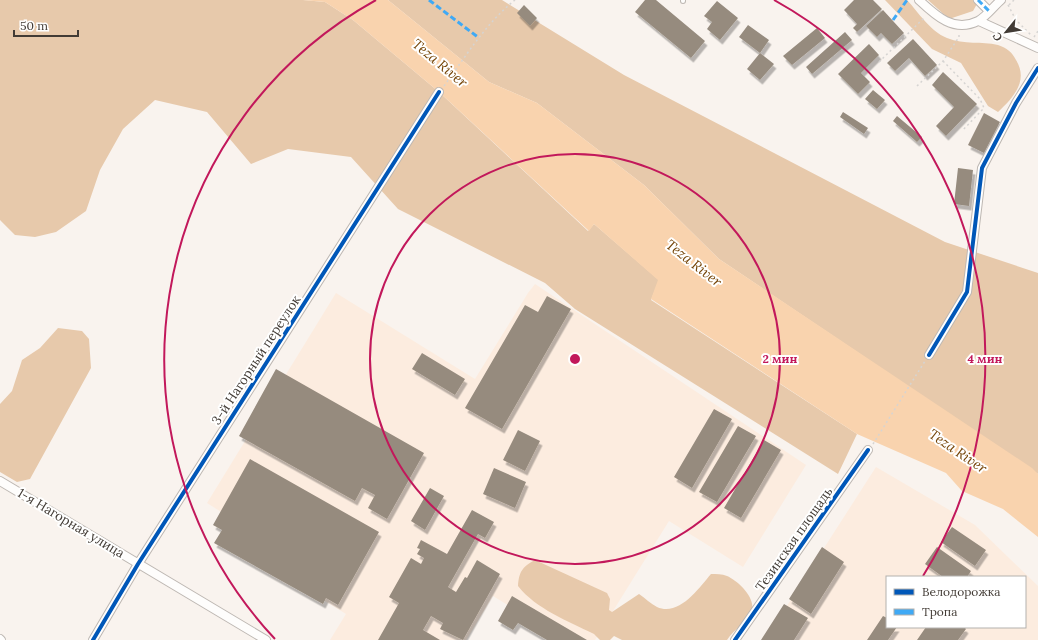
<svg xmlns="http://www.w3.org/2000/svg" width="1038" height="640" viewBox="0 0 1038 640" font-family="Lora,serif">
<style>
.built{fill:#fcecdf;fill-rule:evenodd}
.forest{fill:#e7c9ab}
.water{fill:#f9d3ae}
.building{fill:#968b7e;filter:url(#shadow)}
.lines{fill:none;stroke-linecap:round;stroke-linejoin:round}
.lane-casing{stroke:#bdb7b2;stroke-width:6}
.street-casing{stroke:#bdb7b2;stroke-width:10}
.path{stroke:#d6d4d2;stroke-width:1.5;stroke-dasharray:2 3;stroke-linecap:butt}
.lane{stroke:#fefdfc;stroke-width:4}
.street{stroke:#fefdfc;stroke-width:8}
.quiet{stroke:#3fa9f5;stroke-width:3;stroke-dasharray:6 3;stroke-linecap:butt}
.cycleway-casing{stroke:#fff;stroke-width:6}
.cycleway{stroke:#0057b8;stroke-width:4}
.ring{fill:none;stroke:#c2185b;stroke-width:2}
.labels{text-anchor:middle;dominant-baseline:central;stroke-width:4;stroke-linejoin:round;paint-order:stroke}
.street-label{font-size:13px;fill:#423b35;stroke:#fff}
.water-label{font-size:14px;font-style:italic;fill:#754508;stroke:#fff}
.centre{fill:#c2185b;stroke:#fff;stroke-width:2}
.ring-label{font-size:12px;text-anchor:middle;font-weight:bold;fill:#c2185b;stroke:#fff;stroke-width:4;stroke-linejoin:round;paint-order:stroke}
</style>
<defs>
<filter id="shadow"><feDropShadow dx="2.5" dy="4.5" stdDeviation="0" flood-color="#0004"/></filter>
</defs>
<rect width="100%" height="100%" fill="#f9f3ee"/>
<path class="built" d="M 535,284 L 806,465 L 743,567 L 669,521 L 595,640 L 565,640 L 493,596 L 466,640 L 330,640 L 346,614 L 242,550 L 253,532 L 207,503 L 336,293 L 475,379 L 528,293 Z
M 876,467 L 975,525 L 1038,586 L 1038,640 L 765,640 ZM 887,577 L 1025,577 L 1025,627 L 887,627 Z"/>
<path class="forest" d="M 0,0 L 303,0 L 325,2 L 353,20 L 439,92 L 588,231 L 594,224 L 659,280 L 651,300 L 857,434 L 838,474 L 575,309 L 545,283 L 398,209 L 351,157 L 288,149 L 251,164 L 207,112 L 155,100 L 123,129 L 100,170 L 86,211 L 56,232 L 35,237 L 15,235 L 0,220 Z
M 388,0 L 502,0 L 624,75 L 945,242 L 1038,273 L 1038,474 L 719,259 L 644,185 L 537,103 L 489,82 Z
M 885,0 L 907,0 C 919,13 930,31 947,38 C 965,45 981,41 998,45 C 1007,48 1012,52 1016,60 C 1029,81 1013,98 998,112 L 988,106 L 961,63 L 932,49 Z
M 928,0 L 973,0 L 977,4 L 973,11 L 949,19 Z
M 58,328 L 82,331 L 89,339 L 91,368 L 30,479 L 17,482 L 0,472 L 0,404 L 12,391 L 22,360 L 40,348 Z
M 535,560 L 607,593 L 610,599 L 609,610 L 612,612 L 639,594 C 645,598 651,604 657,607 C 679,617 699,588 711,574 C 716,574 722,574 727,576 C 737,580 755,597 752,609 C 748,622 734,629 727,640 L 622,640 L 614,636 L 610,640 L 600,640 L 594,634 C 568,621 536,609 518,586 C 519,572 522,567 535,560 Z"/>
<path class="water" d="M 303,0 L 388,0 L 489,82 L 537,103 L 644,185 L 719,259 L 1032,468 L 1038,474 L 1038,537 L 1003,509 L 962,491 L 946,473 L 857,434 L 651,299 L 658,280 L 594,224 L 589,231 L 439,92 L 353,20 L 325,2 Z"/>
<path class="building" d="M 645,0 L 656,0 L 705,41 L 691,58 L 635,12 Z
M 854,0 L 873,0 L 882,9 L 857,32 L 853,28 L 857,24 L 844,10 Z
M 717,1 L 738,18 L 720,40 L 707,29 L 712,22 L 704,16 Z
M 524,5 L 537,18 L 530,26 L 517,13 Z
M 883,10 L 904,33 L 892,44 L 881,33 L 877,37 L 866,26 Z
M 748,25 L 769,40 L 760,53 L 739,37 Z
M 817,28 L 825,38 L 792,65 L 783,56 Z
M 845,32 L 852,40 L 812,74 L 806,67 Z
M 913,39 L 937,65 L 925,76 L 909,58 L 895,71 L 887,63 Z
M 869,44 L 879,55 L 861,73 L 870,82 L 858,94 L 838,74 Z
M 760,53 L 774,64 L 760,80 L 747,69 Z
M 943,72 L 977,104 L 946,136 L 936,126 L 954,107 L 932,85 Z
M 873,90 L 885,100 L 877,109 L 865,99 Z
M 843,112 L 868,128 L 864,134 L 840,117 Z
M 984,113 L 1000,122 L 984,153 L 968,145 Z
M 897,116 L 922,137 L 917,142 L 893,121 Z
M 958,168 L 973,170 L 969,206 L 954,204 Z
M 547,296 L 571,309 L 502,429 L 465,408 L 525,305 L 538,312 Z
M 422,353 L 465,379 L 455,395 L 412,369 Z
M 276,369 L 424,453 L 387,519 L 368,508 L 375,495 L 362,488 L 355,501 L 239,436 Z
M 714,409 L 732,419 L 692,488 L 674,477 Z
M 738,426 L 756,436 L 717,502 L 699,492 Z
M 518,430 L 540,441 L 525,471 L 503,460 Z
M 764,440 L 781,450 L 741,518 L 724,508 Z
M 250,459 L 379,532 L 338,605 L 326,598 L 323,604 L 214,543 L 222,530 L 213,525 Z
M 494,468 L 526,482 L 515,508 L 483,494 Z
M 430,488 L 444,496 L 425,530 L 411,521 Z
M 472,510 L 494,522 L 485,538 L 478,534 L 448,587 L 456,592 L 465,577 L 467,578 L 477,560 L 500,574 L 463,640 L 440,629 L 443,623 L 431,616 L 423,630 L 440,640 L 378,640 L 399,603 L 389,597 L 411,558 L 421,564 L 424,558 L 417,554 L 420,549 L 417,548 L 421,540 L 447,554 Z
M 952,527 L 986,550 L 975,566 L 941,542 Z
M 822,547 L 844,562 L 811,614 L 789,599 Z
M 937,547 L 971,571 L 967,577 L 943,577 L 925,564 Z
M 512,596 L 587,640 L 547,640 L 518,623 L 513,630 L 498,621 Z
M 784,604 L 808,618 L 794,640 L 761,640 Z
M 883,616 L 887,618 L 887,627 L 897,627 L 888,640 L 867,640 Z
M 926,627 L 964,627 L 966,629 L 958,640 L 917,640 Z"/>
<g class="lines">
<g class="lane-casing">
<path id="lane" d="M 683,1 L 683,0"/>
</g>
<g class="street-casing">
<path id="street" d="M 919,0 C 936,16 954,33 978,21 C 986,17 994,6 1001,0
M 978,0 L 989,11
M 979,21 L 1038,48
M 929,355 L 967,292 L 982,168 L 1016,103 L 1038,68
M 0,481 L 266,640
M 0,639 L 1,640
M 93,640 L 138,564 L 439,92
M 735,640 L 868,450"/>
</g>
<path class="path" d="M 1008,5 L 1016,20 L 1032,36
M 1009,5 L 1014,0
M 1034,37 L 1038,31
M 943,61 L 980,99 L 984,108 L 962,131
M 879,62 L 925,17
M 444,86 C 466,56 486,23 515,0
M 917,86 L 943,61 L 959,37 L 959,34
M 873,444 L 925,361"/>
<use href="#lane" class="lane"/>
<use href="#street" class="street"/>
<path class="quiet" d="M 429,0 L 479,38
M 978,0 L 989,11
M 893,20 L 907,0"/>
<g class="cycleway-casing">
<path id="cycleway" d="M 929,355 L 967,292 L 982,168 L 1016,103 L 1038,68
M 93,640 L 138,564 L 439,92
M 735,640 L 868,450"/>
</g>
<use href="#cycleway" class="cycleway"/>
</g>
<g class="ring">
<circle cx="575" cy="359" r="205"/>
<path d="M275 639A410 410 0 0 1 376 0M774 0A410 410 0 0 1 923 576"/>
</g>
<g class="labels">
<g class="street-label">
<text transform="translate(256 360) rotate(-57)">3-й Нагорный переулок</text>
<text transform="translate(71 523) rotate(31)">1-я Нагорная улица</text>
<text transform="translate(794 539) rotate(-55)">Тезинская площадь</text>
</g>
<g class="water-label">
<text transform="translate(440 63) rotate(40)">Teza River</text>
<text transform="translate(694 263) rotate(38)">Teza River</text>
<text transform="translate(958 451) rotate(34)">Teza River</text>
</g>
</g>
<circle cx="575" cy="359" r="6" class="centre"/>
<g class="ring-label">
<text x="780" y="363">2 мин</text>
<text x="985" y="363">4 мин</text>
</g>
<rect x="886" y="576" width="140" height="52" fill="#ffffff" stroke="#b3b1ae"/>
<rect x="894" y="589" width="20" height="6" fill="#0057b8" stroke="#b3b1ae"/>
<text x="922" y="596" font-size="12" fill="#423b35">Велодорожка</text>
<rect x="894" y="609" width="20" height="6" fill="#3fa9f5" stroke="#b3b1ae"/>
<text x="922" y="616" font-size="12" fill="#423b35">Тропа</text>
<g transform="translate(1006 32) rotate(240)" stroke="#ffffff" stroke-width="3" paint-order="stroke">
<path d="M0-3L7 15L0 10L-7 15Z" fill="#423b35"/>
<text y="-6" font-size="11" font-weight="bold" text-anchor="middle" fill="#423b35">С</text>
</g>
<path d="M14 30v6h64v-6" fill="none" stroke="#423b35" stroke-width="2"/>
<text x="20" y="30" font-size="12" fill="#423b35" stroke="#ffffff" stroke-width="3" paint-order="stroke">50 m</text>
</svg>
